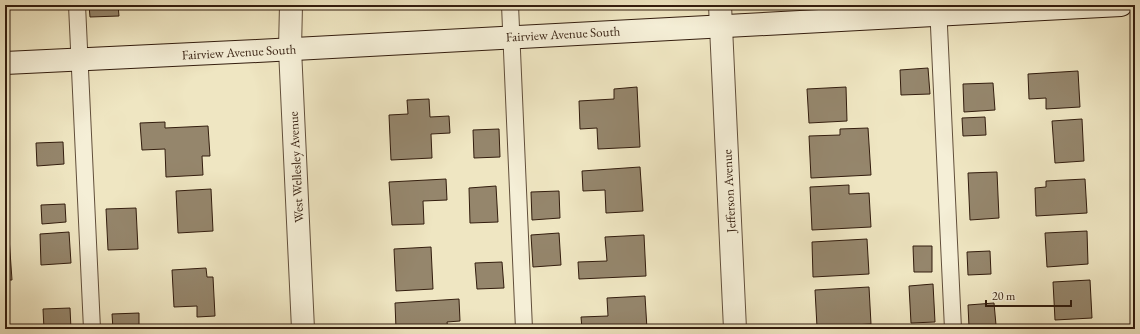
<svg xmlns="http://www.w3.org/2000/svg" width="1140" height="334" viewBox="0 0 1140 334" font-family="'EB Garamond',serif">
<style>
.building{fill:#95866c;stroke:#331d0e}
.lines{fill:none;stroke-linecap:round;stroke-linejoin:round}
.lane-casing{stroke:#624f3b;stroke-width:18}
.street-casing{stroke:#624f3b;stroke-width:24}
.secondary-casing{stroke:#331d0e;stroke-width:24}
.lane{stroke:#f5efd7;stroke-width:16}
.street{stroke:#f5efd7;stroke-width:22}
.secondary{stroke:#f5efd7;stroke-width:22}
.labels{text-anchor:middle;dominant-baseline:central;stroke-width:4;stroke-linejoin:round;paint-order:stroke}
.street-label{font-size:13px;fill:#331d0e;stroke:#f5efd7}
</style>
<rect width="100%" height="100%" fill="#efe6c2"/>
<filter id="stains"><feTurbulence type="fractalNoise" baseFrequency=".005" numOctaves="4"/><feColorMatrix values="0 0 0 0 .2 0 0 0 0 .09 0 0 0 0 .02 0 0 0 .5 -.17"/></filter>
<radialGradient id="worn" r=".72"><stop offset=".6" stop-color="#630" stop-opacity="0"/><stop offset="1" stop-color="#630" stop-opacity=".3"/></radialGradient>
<path class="building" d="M 89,5 L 118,5 L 119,16 L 90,17 Z
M 160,5 L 186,5 L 160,6 Z
M 928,68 L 930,94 L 901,95 L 900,70 Z
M 1078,71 L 1080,107 L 1046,109 L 1046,98 L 1029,99 L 1028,74 Z
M 993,83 L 995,110 L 964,112 L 963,84 Z
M 637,87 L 640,147 L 598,149 L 597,128 L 580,129 L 579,101 L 614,99 L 614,89 Z
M 846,87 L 847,121 L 809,123 L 807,89 Z
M 429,99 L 430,117 L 449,116 L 450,133 L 431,134 L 432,158 L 391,160 L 389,115 L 408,114 L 407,100 Z
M 985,117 L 986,135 L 963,136 L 962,118 Z
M 1082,119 L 1084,161 L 1055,163 L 1052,121 Z
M 165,122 L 165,128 L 208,126 L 210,156 L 202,156 L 203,175 L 166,177 L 165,149 L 142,150 L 140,123 Z
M 868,128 L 871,175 L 811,178 L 809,136 L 840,135 L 840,129 Z
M 499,129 L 500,157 L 474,158 L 473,130 Z
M 63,142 L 64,164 L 37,166 L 36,143 Z
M 640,167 L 643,211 L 606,213 L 605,190 L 583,191 L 582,171 Z
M 997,172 L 999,218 L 970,220 L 968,173 Z
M 446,179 L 447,200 L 423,201 L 424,224 L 392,225 L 389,182 Z
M 1085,179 L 1087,213 L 1036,216 L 1035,188 L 1046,187 L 1046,181 Z
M 849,185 L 849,194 L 869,193 L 871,227 L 812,230 L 810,187 Z
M 496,186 L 498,222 L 470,223 L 469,188 Z
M 211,189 L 213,231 L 178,233 L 176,191 Z
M 559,191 L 560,218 L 532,220 L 531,192 Z
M 65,204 L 66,222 L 42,224 L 41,205 Z
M 136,208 L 138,249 L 108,250 L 106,209 Z
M 1087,231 L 1088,264 L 1047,267 L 1045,233 Z
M 69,232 L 71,263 L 41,265 L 40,234 Z
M 559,233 L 561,265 L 533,267 L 531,235 Z
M 644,235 L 646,276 L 579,279 L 578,262 L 607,261 L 605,237 Z
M 5,237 L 9,237 L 12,280 L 5,280 Z
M 867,239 L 869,274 L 813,277 L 812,242 Z
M 913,246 L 932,246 L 932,272 L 914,272 Z
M 431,247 L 433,289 L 396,291 L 394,249 Z
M 990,251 L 991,274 L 968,275 L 967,252 Z
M 502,262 L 504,288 L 477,289 L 475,263 Z
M 206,268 L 207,277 L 213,277 L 215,316 L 197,317 L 197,306 L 174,307 L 172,270 Z
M 1090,280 L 1092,318 L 1055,320 L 1053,282 Z
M 933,284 L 935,322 L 911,323 L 909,286 Z
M 869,287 L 871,324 L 817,327 L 815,290 Z
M 645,296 L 647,329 L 582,329 L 581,317 L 608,316 L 607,298 Z
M 459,299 L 460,321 L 447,322 L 448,329 L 396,329 L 395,303 Z
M 994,303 L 996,325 L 969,327 L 968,305 Z
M 70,308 L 71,329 L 44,329 L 43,309 Z
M 139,313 L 139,329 L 113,329 L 112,314 Z"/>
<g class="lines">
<g class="lane-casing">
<path id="lane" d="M 77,5 L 92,329
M 510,5 L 524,329
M 938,5 L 953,329"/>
</g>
<g class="street-casing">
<path id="street" d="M 291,5 L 290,49 L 303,329
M 720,5 L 735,329"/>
</g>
<g class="secondary-casing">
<path id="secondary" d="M 5,63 L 257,51 L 1121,5"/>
</g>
<use href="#lane" class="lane"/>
<use href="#street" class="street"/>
<use href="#secondary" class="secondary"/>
</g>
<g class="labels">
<g class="street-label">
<text transform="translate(563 34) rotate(-3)">Fairview Avenue South</text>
<text transform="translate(239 52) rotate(-3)">Fairview Avenue South</text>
<text transform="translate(296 167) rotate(-93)">West Wellesley Avenue</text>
<text transform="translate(729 191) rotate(-93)">Jefferson Avenue</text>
</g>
</g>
<rect width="1140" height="334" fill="none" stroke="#efe6c2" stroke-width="20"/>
<rect x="6" y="6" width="1128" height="322" fill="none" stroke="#331d0e" stroke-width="2"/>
<rect x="10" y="10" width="1120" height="314" fill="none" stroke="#331d0e"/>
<path d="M986 300v6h85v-6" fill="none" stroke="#331d0e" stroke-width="2"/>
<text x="992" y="300" font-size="12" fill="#331d0e" stroke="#f5efd7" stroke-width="3" paint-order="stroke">20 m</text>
<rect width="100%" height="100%" filter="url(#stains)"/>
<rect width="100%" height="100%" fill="url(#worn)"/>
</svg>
